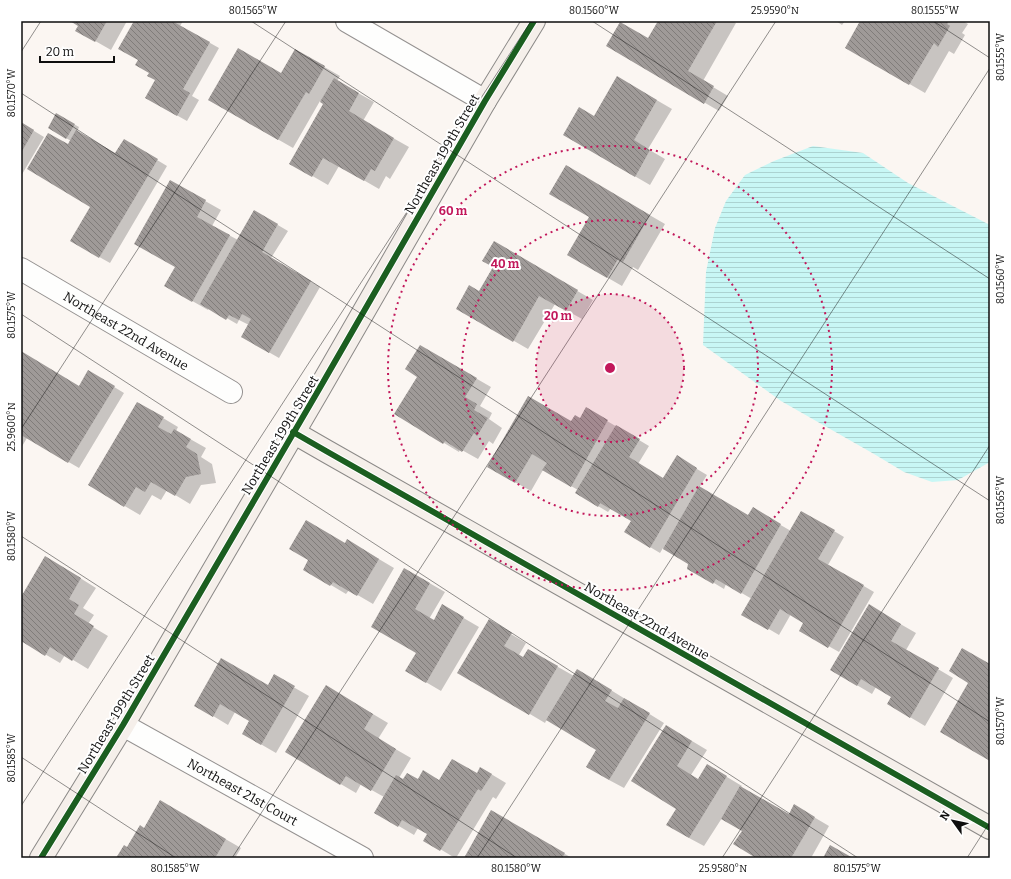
<svg xmlns="http://www.w3.org/2000/svg" width="1011" height="879" viewBox="0 0 1011 879" font-family="Bitter,serif">
<style>
.water{fill:url(#water-rules)}
.shadow{fill:#0003}
.building{fill:url(#building-back-hatch)}
.lines{fill:none;stroke-linecap:round;stroke-linejoin:round}
.street-casing{stroke:#959291;stroke-width:24}
.secondary-casing{stroke:#8b8987;stroke-width:24}
.street{stroke:#fefefd;stroke-width:22}
.secondary{stroke:#f5efea;stroke-width:22}
.cycleway-casing{stroke:#fff;stroke-width:8}
.cycleway{stroke:#1b5e20;stroke-width:6}
.ticks{fill:none;stroke:#0e0e0e;stroke-width:1;stroke-opacity:0.45}
.ring{fill:none;stroke:#c2185b;stroke-width:2;stroke-dasharray:2 4}
.labels{text-anchor:middle;dominant-baseline:central;stroke-width:4;stroke-linejoin:round;paint-order:stroke}
.street-label{font-size:13px;fill:#0e0e0e;stroke:#fff}
.centre{fill:#c2185b;stroke:#fff;stroke-width:2}
.ring-label{font-size:12px;text-anchor:middle;font-weight:bold;fill:#c2185b;stroke:#fff;stroke-width:4;stroke-linejoin:round;paint-order:stroke}
.neatline{fill:none;stroke:#0e0e0e;stroke-width:1.5}
.ticks-label{font-size:10px;text-anchor:middle;fill:#0e0e0e}
</style>
<defs>
<pattern id="water-rules" width="6" height="5" patternUnits="userSpaceOnUse"><rect width="6" height="5" fill="#c8f7f5"/><path d="M0 2.5h6" fill="none" stroke="#abd3d1"/></pattern>
<pattern id="building-back-hatch" width="6" height="6" patternUnits="userSpaceOnUse"><rect width="6" height="6" fill="#9f9a98"/><path d="M-1 5l2 2M0 0l6 6M5-1l2 2" fill="none" stroke="#807c7a"/></pattern>
</defs>
<rect width="100%" height="100%" fill="#fbf6f2"/>
<path class="water" d="M 813,146 L 863,153 L 908,183 L 990,225 L 990,462 L 958,480 L 932,482 L 904,472 L 874,454 L 781,401 L 703,345 L 706,272 L 715,228 L 726,201 L 745,175 L 774,161 Z"/>
<path class="shadow" d="M 72,21 L 127,21 L 111,50 L 76,30 L 79,25 Z
M 135,21 L 183,21 L 180,26 L 219,48 L 192,96 L 199,100 L 187,121 L 146,98 L 156,80 L 139,60 Z
M 659,21 L 732,21 L 736,23 L 703,81 L 728,96 L 719,111 L 607,46 L 648,39 Z
M 836,21 L 845,21 L 842,25 Z
M 862,21 L 963,21 L 968,24 L 962,33 L 965,35 L 954,54 L 949,51 L 925,93 L 846,47 Z
M 295,50 L 340,76 L 337,81 L 374,102 L 363,121 L 409,147 L 390,179 L 386,176 L 379,189 L 339,166 L 328,185 L 290,163 L 325,104 L 320,101 L 293,148 L 209,100 L 282,75 Z
M 617,77 L 672,109 L 648,149 L 665,159 L 650,185 L 564,135 L 594,117 Z
M 56,114 L 79,127 L 77,132 L 115,154 L 124,140 L 167,166 L 110,263 L 71,241 L 92,206 L 68,146 L 71,141 L 49,128 Z
M 21,123 L 44,137 L 21,176 Z
M 567,167 L 665,224 L 638,270 L 633,267 L 622,286 L 568,255 L 591,217 Z
M 170,181 L 221,210 L 212,226 L 238,240 L 254,211 L 288,231 L 271,258 L 320,287 L 279,358 L 242,337 L 249,325 L 239,320 L 237,324 L 209,308 L 208,310 L 166,286 L 176,267 Z
M 494,243 L 593,300 L 582,319 L 555,304 L 528,349 L 457,308 L 479,292 L 494,267 Z
M 420,346 L 491,387 L 480,406 L 492,413 L 489,419 L 502,428 L 493,444 L 489,441 L 478,459 L 460,449 L 459,452 L 396,414 L 418,376 Z
M 21,353 L 79,387 L 88,371 L 124,393 L 79,468 L 27,438 L 21,448 Z
M 138,403 L 178,427 L 176,431 L 206,448 L 201,457 L 212,464 L 216,483 L 201,485 L 190,504 L 167,490 L 161,500 L 152,495 L 140,515 L 89,485 Z
M 587,409 L 649,446 L 638,464 L 664,479 L 677,457 L 707,475 L 699,488 L 749,516 L 753,509 L 791,531 L 802,512 L 844,537 L 828,565 L 874,592 L 839,652 L 800,630 L 805,622 L 791,614 L 779,635 L 743,614 L 752,599 L 726,584 L 724,589 L 699,574 L 689,564 L 663,548 L 660,553 L 650,547 L 632,521 L 611,508 L 608,512 L 576,493 L 578,490 L 543,470 L 531,491 L 488,467 L 571,422 L 581,419 Z
M 345,545 L 362,549 L 394,568 L 373,604 L 349,590 L 346,594 L 304,569 L 310,560 Z
M 61,566 L 96,588 L 83,608 L 94,615 L 88,624 L 108,636 L 88,669 L 65,655 L 60,663 L 21,640 L 21,599 Z
M 405,569 L 445,592 L 429,619 L 434,622 L 443,606 L 479,627 L 441,691 L 407,671 L 417,652 Z
M 869,606 L 916,633 L 906,650 L 953,678 L 925,726 L 888,704 L 892,697 L 876,687 L 872,694 L 831,670 Z
M 489,621 L 526,643 L 519,655 L 523,658 L 528,650 L 574,676 L 593,679 L 664,723 L 624,788 L 609,780 L 597,750 L 547,719 L 545,723 L 459,672 Z
M 274,676 L 309,696 L 276,753 L 243,734 L 251,721 L 235,712 L 228,725 L 195,705 L 268,686 Z
M 341,695 L 388,723 L 378,739 L 411,758 L 399,778 L 404,780 L 440,781 L 477,774 L 481,768 L 506,783 L 496,799 L 493,797 L 456,858 L 455,858 L 425,840 L 429,834 L 418,828 L 414,835 L 375,812 L 384,797 L 361,784 L 356,793 L 286,752 Z
M 682,735 L 707,750 L 691,775 L 699,780 L 722,774 L 742,786 L 741,787 L 789,815 L 795,806 L 829,826 L 811,858 L 758,858 L 743,830 L 722,818 L 704,846 L 689,838 L 678,809 L 632,781 Z
M 161,802 L 241,848 L 235,858 L 117,858 L 128,849 L 145,829 Z
M 565,854 L 572,858 L 465,858 Z"/>
<path class="building" d="M 70,21 L 107,21 L 95,42 L 75,31 L 78,26 Z
M 134,21 L 172,21 L 210,42 L 183,89 L 190,93 L 177,116 L 145,98 L 155,80 L 147,76 L 149,73 L 135,65 L 138,60 L 118,49 Z
M 658,21 L 717,21 L 688,71 L 714,86 L 704,104 L 606,46 L 620,22 L 648,38 Z
M 860,21 L 949,21 L 947,24 L 950,26 L 938,47 L 934,43 L 909,85 L 845,48 Z
M 238,48 L 281,73 L 295,49 L 325,66 L 309,94 L 306,92 L 278,140 L 208,100 Z
M 617,76 L 657,100 L 634,140 L 650,150 L 635,177 L 563,135 L 579,107 L 594,116 Z
M 334,78 L 359,93 L 349,111 L 394,138 L 375,171 L 371,169 L 364,181 L 323,158 L 312,177 L 289,164 L 323,104 L 320,102 Z
M 56,113 L 75,124 L 66,139 L 48,128 Z
M 21,122 L 34,130 L 21,153 Z
M 76,130 L 115,153 L 124,139 L 158,159 L 99,258 L 70,241 L 90,207 L 27,169 L 48,133 L 68,144 Z
M 566,165 L 650,215 L 623,262 L 618,259 L 607,278 L 567,255 L 589,217 L 549,194 Z
M 170,180 L 206,200 L 197,217 L 230,235 L 192,302 L 164,286 L 175,267 L 134,244 Z
M 254,210 L 278,224 L 262,252 L 311,281 L 269,353 L 241,337 L 251,319 L 242,314 L 239,320 L 229,315 L 226,320 L 200,304 Z
M 494,241 L 578,290 L 566,311 L 539,296 L 513,342 L 456,309 L 469,285 L 479,291 L 493,267 L 482,261 Z
M 420,345 L 477,378 L 465,397 L 477,404 L 474,410 L 488,418 L 477,436 L 474,433 L 462,452 L 445,441 L 443,444 L 394,414 L 417,377 L 405,369 Z
M 21,351 L 79,386 L 88,370 L 115,386 L 68,463 L 21,435 Z
M 528,396 L 571,421 L 575,415 L 580,418 L 586,407 L 608,420 L 571,487 L 542,470 L 547,463 L 532,454 L 515,483 L 487,467 Z
M 137,402 L 164,417 L 158,427 L 171,434 L 174,429 L 191,439 L 186,447 L 197,454 L 201,474 L 186,477 L 175,496 L 151,482 L 145,492 L 136,487 L 124,507 L 88,485 Z
M 616,425 L 640,439 L 629,457 L 663,478 L 677,455 L 697,468 L 650,548 L 624,532 L 631,521 L 600,503 L 598,507 L 575,493 Z
M 699,486 L 748,515 L 753,507 L 781,524 L 741,594 L 716,579 L 713,584 L 687,569 L 688,564 L 663,549 Z
M 801,511 L 835,530 L 818,559 L 864,585 L 828,648 L 799,631 L 803,623 L 780,609 L 768,630 L 741,615 Z
M 306,520 L 345,543 L 347,539 L 379,559 L 357,596 L 333,582 L 330,586 L 303,570 L 308,560 L 289,549 Z
M 45,556 L 81,578 L 69,599 L 79,605 L 74,614 L 94,626 L 72,661 L 50,647 L 45,656 L 21,641 L 21,597 Z
M 404,568 L 430,583 L 415,609 L 434,620 L 442,604 L 464,617 L 426,683 L 405,671 L 416,653 L 371,627 Z
M 869,604 L 901,624 L 891,641 L 939,668 L 910,718 L 887,704 L 891,697 L 861,679 L 857,686 L 830,670 Z
M 489,619 L 512,633 L 504,646 L 523,657 L 528,649 L 558,666 L 529,715 L 457,673 Z
M 962,648 L 990,664 L 990,761 L 940,732 L 968,683 L 949,671 Z
M 221,658 L 268,685 L 274,674 L 295,686 L 261,745 L 242,734 L 249,721 L 220,704 L 213,717 L 194,706 Z
M 577,669 L 612,690 L 605,701 L 618,708 L 624,698 L 650,713 L 609,780 L 586,767 L 596,750 L 546,720 Z
M 326,685 L 373,714 L 364,729 L 396,749 L 371,791 L 346,776 L 340,785 L 285,752 Z
M 666,725 L 692,741 L 677,766 L 698,779 L 707,764 L 727,776 L 689,838 L 666,825 L 676,809 L 631,781 Z
M 452,759 L 477,773 L 480,767 L 492,774 L 481,791 L 478,789 L 440,851 L 423,841 L 427,834 L 402,820 L 398,827 L 374,813 L 396,775 L 403,779 L 407,773 L 418,779 L 423,770 L 439,780 Z
M 740,786 L 789,814 L 794,804 L 815,817 L 791,858 L 756,858 L 733,844 L 742,831 L 721,819 Z
M 160,800 L 226,839 L 215,858 L 116,858 L 124,845 L 127,847 L 140,825 L 144,828 Z
M 491,810 L 565,853 L 562,858 L 464,858 Z
M 830,845 L 853,858 L 823,858 Z"/>
<g class="lines">
<g class="street-casing">
<g id="street">
<path d="M 347,21 L 485,101"/>
<path id="s1" d="M 21,269 L 231,392"/>
<path id="s2" d="M 123,725 L 362,858"/>
</g>
</g>
<g class="secondary-casing">
<path id="secondary" d="M 293,432 L 326,451 L 990,828
M 41,858 L 123,725 L 318,391 L 485,101 L 534,21"/>
</g>
<use href="#street" class="street"/>
<use href="#secondary" class="secondary"/>
<g class="cycleway-casing">
<path id="cycleway" d="M 293,432 L 326,451 L 990,828
M 41,858 L 123,725 L 318,391 L 485,101 L 534,21"/>
</g>
<use href="#cycleway" class="cycleway"/>
</g>
<path class="ticks" d="M 251,21 L 990,501M 592,21 L 990,279M 933,21 L 990,58M 21,52 L 41,21M 21,93 L 990,722M 21,314 L 858,858M 21,429 L 286,21M 21,536 L 517,858M 21,757 L 176,858M 21,806 L 531,21M 232,858 L 776,21M 477,858 L 990,68M 722,858 L 990,445M 967,858 L 990,822"/>
<circle cx="610" cy="368" r="74" fill="#c2185b" fill-opacity=".12"/>
<g class="ring">
<circle cx="610" cy="368" r="74"/>
<circle cx="610" cy="368" r="148"/>
<circle cx="610" cy="368" r="222"/>
</g>
<g class="labels">
<g class="street-label">
<text transform="translate(442 154) rotate(-60)">Northeast 199th Street</text>
<text stroke="none"><textPath href="#s1" startOffset="122">Northeast 22nd Avenue</textPath></text>
<text transform="translate(280 435) rotate(-59)">Northeast 199th Street</text>
<text transform="translate(647 621) rotate(30)">Northeast 22nd Avenue</text>
<text transform="translate(116 714) rotate(-59)">Northeast 199th Street</text>
<text stroke="none"><textPath href="#s2" startOffset="137">Northeast 21st Court</textPath></text>
</g>
</g>
<circle cx="610" cy="368" r="6" class="centre"/>
<g class="ring-label">
<text x="453" y="215">60 m</text>
<text x="505" y="268">40 m</text>
<text x="558" y="320">20 m</text>
</g>
<rect width="1011" height="879" fill="none" stroke="#ffffff" stroke-width="44"/>
<g transform="translate(953 821) rotate(303)" stroke="#ffffff" stroke-width="3" paint-order="stroke">
<path d="M0-3L7 15L0 10L-7 15Z" fill="#0e0e0e"/>
<text y="-6" font-size="11" font-weight="bold" text-anchor="middle" fill="#0e0e0e">N</text>
</g>
<path d="M40 56v6h74v-6" fill="none" stroke="#0e0e0e" stroke-width="2"/>
<text x="46" y="56" font-size="12" fill="#0e0e0e" stroke="#ffffff" stroke-width="3" paint-order="stroke">20 m</text>
<rect x="22" y="22" width="967" height="835" class="neatline"/>
<g class="ticks-label">
<text x="253" y="14">80.1565°W</text>
<text x="594" y="14">80.1560°W</text>
<text x="775" y="14">25.9590°N</text>
<text x="935" y="14">80.1555°W</text>
<text transform="translate(1000 57) rotate(-90)" y="4">80.1555°W</text>
<text transform="translate(11 93) rotate(-90)" y="4">80.1570°W</text>
<text transform="translate(1000 279) rotate(-90)" y="4">80.1560°W</text>
<text transform="translate(11 315) rotate(-90)" y="4">80.1575°W</text>
<text transform="translate(11 427) rotate(-90)" y="4">25.9600°N</text>
<text transform="translate(1000 500) rotate(-90)" y="4">80.1565°W</text>
<text transform="translate(11 536) rotate(-90)" y="4">80.1580°W</text>
<text transform="translate(1000 721) rotate(-90)" y="4">80.1570°W</text>
<text transform="translate(11 758) rotate(-90)" y="4">80.1585°W</text>
<text x="175" y="872">80.1585°W</text>
<text x="516" y="872">80.1580°W</text>
<text x="723" y="872">25.9580°N</text>
<text x="857" y="872">80.1575°W</text>
</g>
</svg>
